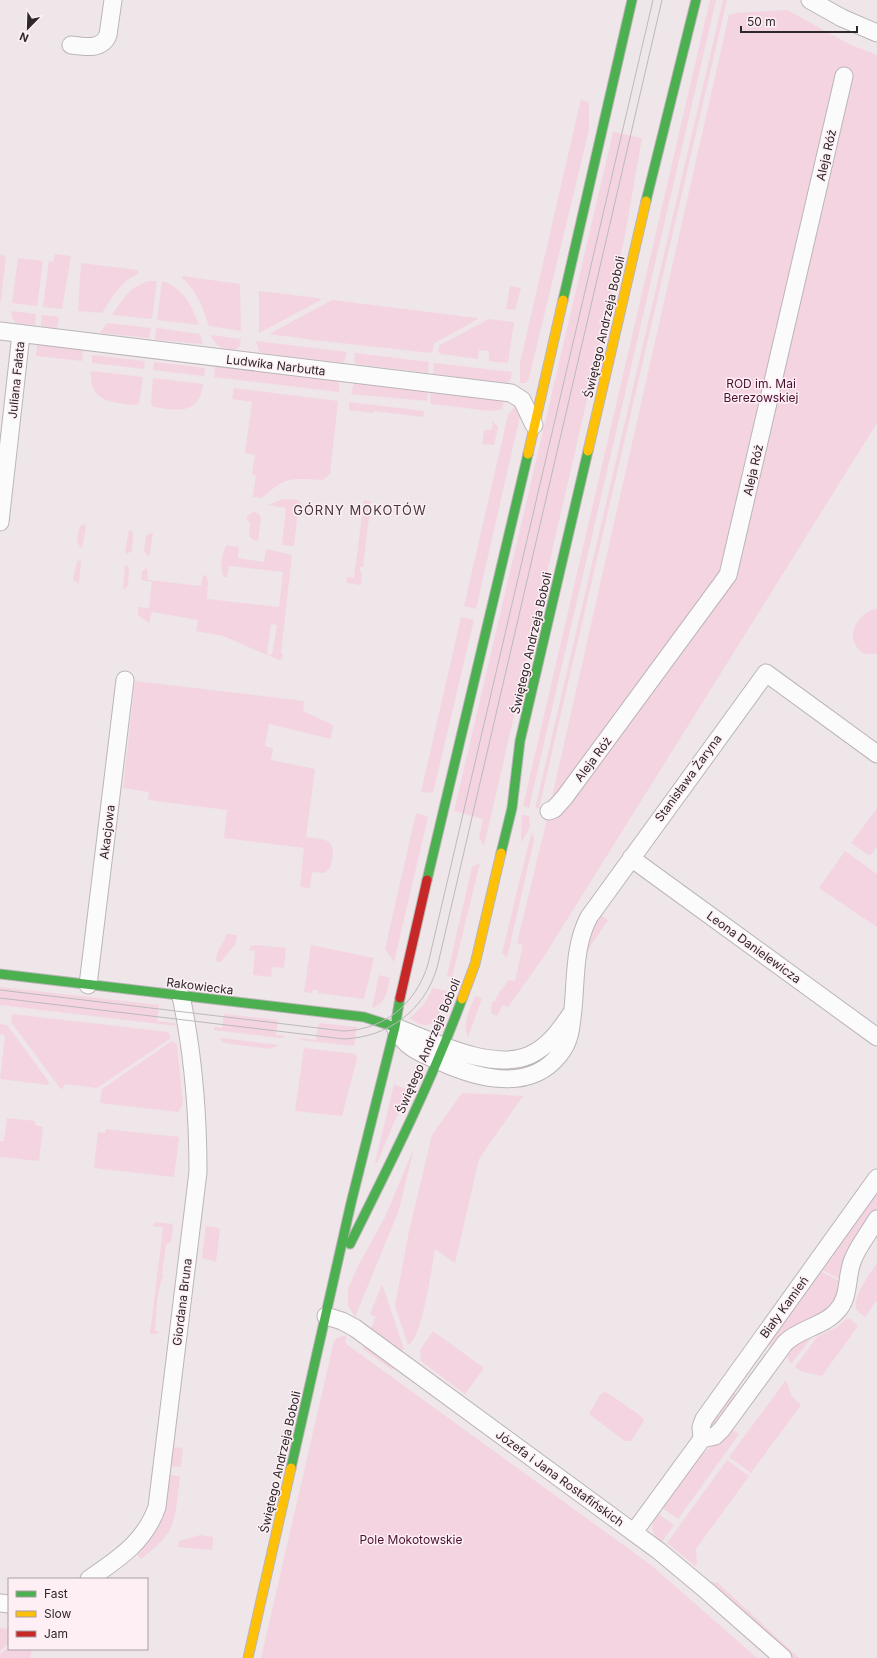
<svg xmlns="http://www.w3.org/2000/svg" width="877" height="1658" viewBox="0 0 877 1658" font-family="Inter,sans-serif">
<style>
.green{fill:#f4d4e1;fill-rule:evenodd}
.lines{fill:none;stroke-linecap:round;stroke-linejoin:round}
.street-casing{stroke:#bbb5b8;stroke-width:19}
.fast-casing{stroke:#bbb5b8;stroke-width:11}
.slow-casing{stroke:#bbb5b8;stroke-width:11}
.jam-casing{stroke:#bbb5b8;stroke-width:11}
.street{stroke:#fcfbfc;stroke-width:17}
.fast{stroke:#4caf50;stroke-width:9}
.slow{stroke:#ffc107;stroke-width:9}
.jam{stroke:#c62828;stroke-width:9}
.tram{stroke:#bbbaba;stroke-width:1}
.labels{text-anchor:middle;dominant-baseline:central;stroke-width:3;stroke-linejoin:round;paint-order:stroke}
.street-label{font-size:12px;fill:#2d282a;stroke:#feeff5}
.park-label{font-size:12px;fill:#490f2f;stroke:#feeff5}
.neighbourhood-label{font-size:13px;letter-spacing:1px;fill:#44383d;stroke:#feeff5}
</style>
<rect width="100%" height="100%" fill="#eee6e9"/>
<path class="green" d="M 710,0 L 716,0 L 529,808 L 523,806 Z
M 723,0 L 727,0 L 539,808 L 535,809 Z
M 787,10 L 851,45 L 877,55 L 877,423 L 543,958 L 508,1007 L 503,1005 L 497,1016 L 491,1013 L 492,1002 L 495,1001 C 498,991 505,988 508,980 L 515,981 L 523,945 L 517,943 L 547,819 L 729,15 L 736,13 Z
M 581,99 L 589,103 L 589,130 L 529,378 L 526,383 L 520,383 L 520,363 Z
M 613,132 L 642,138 L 625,235 L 484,846 L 479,838 L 483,819 L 454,811 Z
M 55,254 L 71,256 L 62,309 L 43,307 L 49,261 L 53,262 Z
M 0,255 L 6,256 L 1,301 L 0,301 Z
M 18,258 L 43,261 L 37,306 L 12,303 Z
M 81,263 L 138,270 L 138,274 C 121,281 111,299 102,313 L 78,311 Z
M 182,276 L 240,284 L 241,331 L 209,326 C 203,308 197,291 182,278 Z
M 149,281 L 157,281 L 152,319 L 112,315 C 122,300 130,286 149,281 Z
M 162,281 C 184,288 191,305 199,325 L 157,320 Z
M 510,286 L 521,288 L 515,310 L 506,309 Z
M 259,291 L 319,298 L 321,300 L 259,333 Z
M 332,300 L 477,318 L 478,319 L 433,344 L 434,344 L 433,351 L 431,353 L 314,340 L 313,341 L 308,339 L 269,334 Z
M 11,311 L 36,314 L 35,325 L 16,323 L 12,317 Z
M 42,315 L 59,317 L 57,328 L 41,326 Z
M 489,319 L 514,322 L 508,363 L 489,361 L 489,351 L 479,350 L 478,359 L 441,354 L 438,352 L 439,346 L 442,344 Z
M 107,323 L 151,328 L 149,338 L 100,333 Z
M 156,328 L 200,334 L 203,344 L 157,340 L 155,338 Z
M 211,335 L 241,339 L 240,346 L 236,350 C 224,348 215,348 211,335 Z
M 256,341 L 347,352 L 344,363 L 263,353 L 259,351 Z
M 37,344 L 83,350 L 82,361 L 36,356 Z
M 355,353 L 429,362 L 428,373 L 356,364 L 354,361 Z
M 92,355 L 145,361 L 144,369 L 92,363 Z
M 154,362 L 205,368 L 204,376 L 153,370 Z
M 434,363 L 512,372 L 510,381 L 507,383 L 433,374 Z
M 215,366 L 339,381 L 339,392 L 214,377 Z
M 91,371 L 143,377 L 139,404 C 135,406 129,404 124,404 C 102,401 90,396 91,371 Z
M 153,378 L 203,384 C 199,416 177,410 153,407 L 151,404 Z
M 354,383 L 428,392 L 427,401 L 351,394 Z
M 234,388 L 338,401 L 330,474 L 323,480 C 290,479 288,475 262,498 L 253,497 L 256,475 L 252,474 L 255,455 L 245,453 L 252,402 L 232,399 Z
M 431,392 L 504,400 L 502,409 L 491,411 L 432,404 L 430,402 Z
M 349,402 L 424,411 L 423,417 L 374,411 L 374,413 L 349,410 Z
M 516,405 L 520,416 L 476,609 L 464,606 L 508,415 Z
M 492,421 L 498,427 L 494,445 L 482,444 L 484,430 L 491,430 L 493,425 Z
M 283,499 L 298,500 L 311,512 L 298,511 L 294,546 L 282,545 L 286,508 L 268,505 Z
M 364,500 L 371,501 L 363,567 L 360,567 L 360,572 L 362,572 L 361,585 L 347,583 L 346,577 L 354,578 Z
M 255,512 L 260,515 L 261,519 L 258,541 L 253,540 L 249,536 L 250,523 L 246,518 L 251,513 Z
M 83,524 L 86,526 L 82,549 L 77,542 L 79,528 Z
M 129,530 L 133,532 L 132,551 L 127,554 L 125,552 Z
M 151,533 L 153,534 L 149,557 L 144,551 L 146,536 Z
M 227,545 L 239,547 L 238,558 L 264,562 L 266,549 L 292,555 L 281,653 L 283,654 L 282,659 L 279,660 L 223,636 L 196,631 L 198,620 L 152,612 L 149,623 L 138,615 L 138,607 L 149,608 L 152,582 L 141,580 L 142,571 L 147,568 L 148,580 L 201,586 L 203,576 L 206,575 L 208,581 L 207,599 L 279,607 L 283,572 L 229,566 L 227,577 L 224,577 C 219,571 222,550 227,545 ZM 271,624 L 277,625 L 272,655 L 267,654 Z
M 81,560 L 79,584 L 73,580 L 77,561 Z
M 125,565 L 129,567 L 128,586 L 123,590 Z
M 875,609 L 877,610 L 877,654 L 865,654 C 843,642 854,615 875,609 Z
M 461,617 L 474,620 L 433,793 L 421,792 Z
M 135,681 L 304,701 L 303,711 L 333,725 L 331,739 L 269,724 L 265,746 L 273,748 L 271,760 L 315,769 L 306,837 C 324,840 336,837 332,860 C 331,866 330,870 324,873 L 312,872 L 310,888 L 300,887 L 304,848 L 224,838 L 227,810 L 148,800 L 149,792 L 123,788 Z
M 877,808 L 877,847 L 870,856 L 851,843 Z
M 416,813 L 428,817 L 394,962 L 385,949 Z
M 522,815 L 529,816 L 530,827 L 521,843 Z
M 533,832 L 534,840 L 507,958 L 502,953 L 530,838 Z
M 845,851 L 877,874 L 877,927 L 819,888 Z
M 480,863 L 452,977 L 447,976 L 472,867 Z
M 599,914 L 608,920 L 586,953 L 588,936 Z
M 226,934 L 237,935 L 236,943 L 221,962 L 216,961 C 217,947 224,945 226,934 Z
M 256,945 L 286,948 L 284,968 L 272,967 L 271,977 L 253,975 L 255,951 L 249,950 L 251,946 Z
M 311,945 L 374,958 L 364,999 L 318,993 L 318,990 L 313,990 L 312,993 L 304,992 Z
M 379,975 L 390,978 C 387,991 386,1004 372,1008 Z
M 0,987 L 159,1005 L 157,1021 L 175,1023 L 177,1026 L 0,1005 Z
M 433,988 L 447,991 C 441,1009 435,1039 410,1018 L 424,1004 Z
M 475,996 L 482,998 L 468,1037 C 462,1024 470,1009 475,996 Z
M 12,1014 L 168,1032 L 171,1038 L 97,1088 L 64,1084 L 63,1089 L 60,1088 L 11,1022 Z
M 224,1014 L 278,1020 L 276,1035 L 286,1036 L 281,1038 L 214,1030 L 214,1027 L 222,1028 Z
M 320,1023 L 357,1027 L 354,1046 L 300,1040 L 301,1038 L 316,1040 L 318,1026 Z
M 0,1024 L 7,1025 L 49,1082 L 48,1085 L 0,1079 L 5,1035 L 0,1034 Z
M 219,1039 L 223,1038 L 279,1045 L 270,1049 L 224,1043 Z
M 172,1041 L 177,1044 L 183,1104 L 178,1112 L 100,1103 L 102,1089 Z
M 304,1048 L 356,1054 L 357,1059 L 342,1116 L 295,1111 Z
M 394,1084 L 408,1090 L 377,1163 L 375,1163 Z
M 462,1093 L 523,1096 L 479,1159 L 455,1263 L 435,1249 C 432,1266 422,1340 408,1345 L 395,1306 L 409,1231 L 432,1135 Z
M 7,1118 L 35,1121 L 35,1125 L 43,1127 L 39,1161 L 0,1157 L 0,1141 L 4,1141 Z
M 106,1129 L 179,1137 L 174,1177 L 94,1168 L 98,1132 L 105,1133 Z
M 414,1148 L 399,1210 L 355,1317 L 348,1305 L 348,1289 L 358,1266 L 385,1217 Z
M 877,1189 L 877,1208 L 865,1226 L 843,1281 L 819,1268 Z
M 156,1222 L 173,1224 L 171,1242 L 166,1244 L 162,1274 L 164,1277 C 157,1283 156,1320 155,1331 L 160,1332 L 156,1334 L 150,1334 L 163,1227 L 152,1226 Z
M 206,1226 L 218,1228 L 220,1230 L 216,1262 L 202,1258 Z
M 877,1263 L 877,1300 L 865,1317 C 862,1314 857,1312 856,1308 C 852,1298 871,1272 877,1263 Z
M 818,1270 L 843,1283 L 836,1303 L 773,1348 L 768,1344 Z
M 382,1284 L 404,1349 L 399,1352 L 370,1330 L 376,1317 L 370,1314 Z
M 846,1319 L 850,1319 L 858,1326 L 822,1376 L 803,1372 L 795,1367 L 817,1337 L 837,1327 Z
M 433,1331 L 484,1368 L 465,1394 L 421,1361 L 420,1350 Z
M 814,1334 L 791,1364 L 787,1357 L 790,1348 Z
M 347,1335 L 345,1343 L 651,1565 L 757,1658 L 261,1658 L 334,1341 L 337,1338 Z
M 364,1345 L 395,1367 L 392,1370 L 363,1349 Z
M 786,1380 L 791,1395 L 801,1405 L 751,1473 L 729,1457 Z
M 604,1392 L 611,1395 L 642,1417 L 644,1421 L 631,1441 L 625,1441 L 589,1414 L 600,1395 Z
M 732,1393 L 735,1393 L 737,1397 L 712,1429 L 708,1426 Z
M 732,1429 L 739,1434 L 678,1519 L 661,1507 L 698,1458 Z
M 173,1447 L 183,1448 L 181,1467 L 169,1466 Z
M 727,1460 L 749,1476 L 696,1549 L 697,1564 L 695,1566 L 667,1543 Z
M 169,1475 L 180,1476 C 174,1521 179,1530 141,1559 L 137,1555 C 162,1530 165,1508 169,1475 Z
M 657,1513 L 674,1525 L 661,1543 C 651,1534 650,1524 657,1513 Z
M 200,1535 L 213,1537 L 212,1550 L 178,1547 L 179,1541 Z
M 713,1582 L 718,1583 L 799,1658 L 792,1658 L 711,1584 Z
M 0,1628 L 9,1629 L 9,1643 L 0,1651 Z
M 9,1647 L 9,1649 L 32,1649 L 30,1658 L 0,1658 L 0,1654 Z"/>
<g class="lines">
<g class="street-casing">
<path id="street" d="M 810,0 L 842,18 L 877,33
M 71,45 C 85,47 102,50 108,35 L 113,0
M 0,331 L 511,393 L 522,400 L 534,425
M 0,522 L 21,334
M 549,811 L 554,809 L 564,798 L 728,575 L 844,76
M 631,858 L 877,1037
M 88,985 L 125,680
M 395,1027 C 404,1047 420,1053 439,1061 C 476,1078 529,1093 559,1055 C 571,1041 571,1026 573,1009 C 576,979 574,945 589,917 L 766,673 L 877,754
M 395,1027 C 432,1041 492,1072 530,1055 C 549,1046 560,1030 571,1014
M 326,1316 L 342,1321 L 355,1328 L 659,1551 L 707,1591 L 783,1658
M 702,1439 L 701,1427 L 704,1419 L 877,1178
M 634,1532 L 702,1439 L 715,1436 L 722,1429 L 785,1343 C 800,1328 823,1327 837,1311 C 850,1297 846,1279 852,1262 C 857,1247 869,1233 877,1219
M 89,1579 C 118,1559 145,1542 157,1507 L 198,1172 C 198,1113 193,1053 181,996
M 0,1603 L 9,1604"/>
</g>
<g class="fast-casing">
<path id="fast" d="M 646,201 L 696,0
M 563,300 L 632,0
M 501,853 L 512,808 L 520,741 L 588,451
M 427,880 L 528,454
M 0,974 L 364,1017 L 395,1027
M 350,1244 C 390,1164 431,1083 462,999
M 291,1468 L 351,1203 L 395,1027 L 400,998"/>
</g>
<g class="slow-casing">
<path id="slow" d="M 588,451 L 646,201
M 528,454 L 563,300
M 462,999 L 475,964 L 501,853
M 248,1658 L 291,1468"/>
</g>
<g class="jam-casing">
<path id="jam" d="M 400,998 L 427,880"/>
</g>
<use href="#street" class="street"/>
<use href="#fast" class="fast"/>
<use href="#slow" class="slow"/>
<use href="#jam" class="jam"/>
<path class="tram" d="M 0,990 L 343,1031 C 384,1030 416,1004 428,964 L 653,0
M 0,998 L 344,1039 C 388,1037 424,1011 437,968 L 662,0"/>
</g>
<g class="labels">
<g class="street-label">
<text transform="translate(826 155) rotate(-77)">Aleja Róż</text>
<text transform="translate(604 327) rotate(-77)">Świętego Andrzeja Boboli</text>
<text transform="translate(276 365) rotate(7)">Ludwika Narbutta</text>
<text transform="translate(16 380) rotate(-84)">Juliana Fałata</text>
<text transform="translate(753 470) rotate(-77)">Aleja Róż</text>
<text transform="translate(531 643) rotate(-77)">Świętego Andrzeja Boboli</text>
<text transform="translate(593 759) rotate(-53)">Aleja Róż</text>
<text transform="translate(688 778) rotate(-54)">Stanisława Żaryna</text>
<text transform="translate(107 832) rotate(-83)">Akacjowa</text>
<text transform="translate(754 947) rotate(36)">Leona Danielewicza</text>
<text transform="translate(200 986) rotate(7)">Rakowiecka</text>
<text transform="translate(428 1046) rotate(-67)">Świętego Andrzeja Boboli</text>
<text transform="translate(182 1302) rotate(-83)">Giordana Bruna</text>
<text transform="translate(784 1307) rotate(-54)">Biały Kamień</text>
<text transform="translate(280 1462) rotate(-77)">Świętego Andrzeja Boboli</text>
<text transform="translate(560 1478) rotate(36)">Józefa i Jana Rostafińskich</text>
</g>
<g class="park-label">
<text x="761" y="383">ROD im. Mai<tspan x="761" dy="14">Berezowskiej</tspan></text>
<text x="411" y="1539">Pole Mokotowskie</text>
</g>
<g class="neighbourhood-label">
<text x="360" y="510">GÓRNY MOKOTÓW</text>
</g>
</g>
<rect x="8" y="1578" width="140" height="72" fill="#feeff5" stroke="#aa9fa4"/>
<rect x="16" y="1591" width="20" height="6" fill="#4caf50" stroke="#aa9fa4"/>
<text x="44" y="1598" font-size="12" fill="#2d282a">Fast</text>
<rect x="16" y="1611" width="20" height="6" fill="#ffc107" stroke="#aa9fa4"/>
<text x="44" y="1618" font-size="12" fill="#2d282a">Slow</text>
<rect x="16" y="1631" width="20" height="6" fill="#c62828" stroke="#aa9fa4"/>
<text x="44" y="1638" font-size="12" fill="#2d282a">Jam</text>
<g transform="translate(28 28) rotate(203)" stroke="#feeff5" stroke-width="3" paint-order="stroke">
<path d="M0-3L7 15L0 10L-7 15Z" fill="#2d282a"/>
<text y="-6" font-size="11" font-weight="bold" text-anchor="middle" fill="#2d282a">N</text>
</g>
<path d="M741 26v6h116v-6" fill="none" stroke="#2d282a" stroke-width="2"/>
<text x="747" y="26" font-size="12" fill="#2d282a" stroke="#feeff5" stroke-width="3" paint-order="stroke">50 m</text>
</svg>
